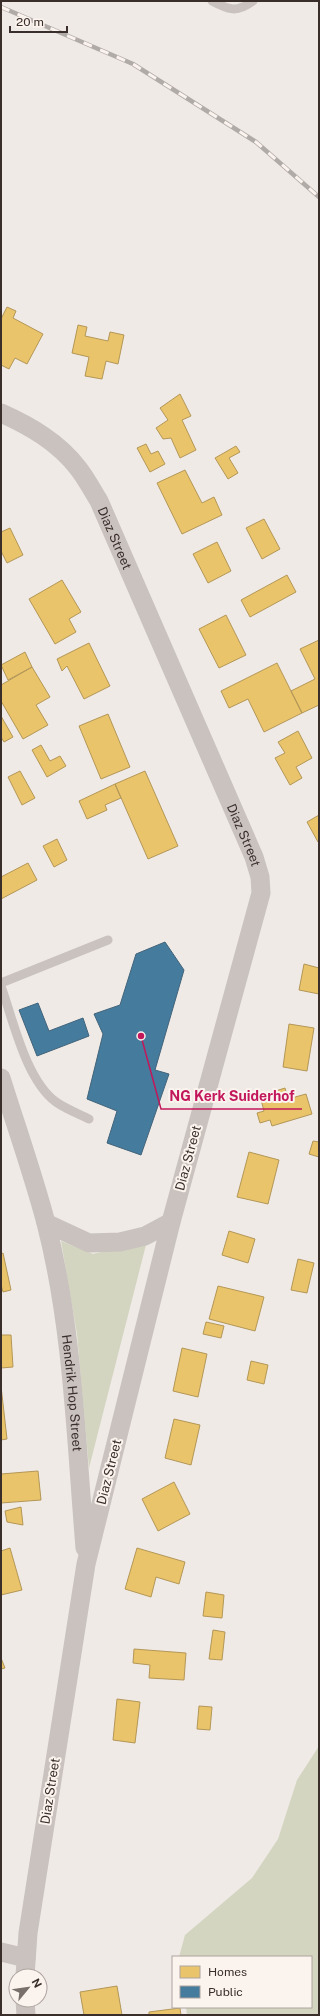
<svg xmlns="http://www.w3.org/2000/svg" width="320" height="2016" viewBox="0 0 320 2016" font-family="'Public Sans',sans-serif">
<style>
.green{fill:#d3d5c0}
.homes{fill:#e9c46a;stroke:#b49757}
.public{fill:#457b9d;stroke:#42647b}
.lines{fill:none;stroke-linecap:round;stroke-linejoin:round}
.lane{stroke:#c9c2be;stroke-width:9}
.street{stroke:#c9c2be;stroke-width:19}
.rail-casing{stroke:#b1aba8;stroke-width:4.5}
.rail{stroke:#fbf3ee;stroke-width:3;stroke-dasharray:9;stroke-linecap:butt}
.labels{text-anchor:middle;dominant-baseline:central;stroke-width:4;stroke-linejoin:round;paint-order:stroke}
.street-label{font-size:13px;fill:#3a2e2b;stroke:#fbf3ee}
.leader{fill:none;stroke:#c2185b;stroke-width:1.5}
.callout-dot{fill:#c2185b;stroke:#fbf3ee;stroke-width:1.5}
.callout-label{font-size:14px;text-anchor:middle;font-weight:bold;fill:#c2185b;stroke:#fbf3ee;stroke-width:4;stroke-linejoin:round;paint-order:stroke}
</style>
<rect width="100%" height="100%" fill="#efeae6"/>
<path class="green" d="M 61,1241 L 93,1254 L 147,1241 L 89,1468 L 77,1334 Z
M 319,1746 L 319,2015 L 187,2015 L 186,2007 L 311,2007 L 311,1957 L 179,1957 L 185,1935 L 252,1878 L 278,1839 L 297,1780 Z"/>
<path class="homes" d="M 7,307 L 16,311 L 13,318 L 43,334 L 27,364 L 15,358 L 9,369 L 1,365 L 1,319 Z
M 78,325 L 87,327 L 85,336 L 108,341 L 110,332 L 124,335 L 118,364 L 106,361 L 102,379 L 85,376 L 89,357 L 72,353 Z
M 180,394 L 191,416 L 182,420 L 196,450 L 180,458 L 171,438 L 163,439 L 156,428 L 168,420 L 160,408 Z
M 146,444 L 151,454 L 158,451 L 165,464 L 150,472 L 137,448 Z
M 236,446 L 240,452 L 229,458 L 238,473 L 228,479 L 215,458 Z
M 185,470 L 202,503 L 214,497 L 222,515 L 182,534 L 157,483 Z
M 264,519 L 280,549 L 262,559 L 246,528 Z
M 10,528 L 23,555 L 7,563 L 1,551 L 1,532 Z
M 217,542 L 231,571 L 208,583 L 193,554 Z
M 287,575 L 296,592 L 250,617 L 241,600 Z
M 62,580 L 81,612 L 69,619 L 76,632 L 55,644 L 29,599 Z
M 226,615 L 246,655 L 219,668 L 199,629 Z
M 319,640 L 319,705 L 302,713 L 291,691 L 315,679 L 300,649 Z
M 89,643 L 110,686 L 84,699 L 67,666 L 62,671 L 57,659 Z
M 25,652 L 32,667 L 8,680 L 1,665 Z
M 277,663 L 302,713 L 264,732 L 248,699 L 229,708 L 221,691 Z
M 32,667 L 50,697 L 36,705 L 48,725 L 23,739 L 1,701 L 1,685 Z
M 108,714 L 130,767 L 101,779 L 79,726 Z
M 1,716 L 13,737 L 4,742 L 1,737 Z
M 298,731 L 312,758 L 296,767 L 302,778 L 290,785 L 275,758 L 285,753 L 278,742 Z
M 41,745 L 50,761 L 60,756 L 66,766 L 47,777 L 32,750 Z
M 20,771 L 35,798 L 22,805 L 8,777 Z
M 145,771 L 178,846 L 148,859 L 115,784 Z
M 115,784 L 121,798 L 105,805 L 107,810 L 87,819 L 79,801 Z
M 319,815 L 319,842 L 318,842 L 307,822 Z
M 57,839 L 67,860 L 54,867 L 43,846 Z
M 28,863 L 37,880 L 1,899 L 1,877 Z
M 304,964 L 319,968 L 319,994 L 299,990 Z
M 289,1024 L 314,1028 L 307,1071 L 283,1067 Z
M 285,1088 L 288,1099 L 306,1094 L 312,1114 L 272,1126 L 270,1120 L 260,1123 L 257,1113 L 264,1111 L 260,1096 Z
M 313,1141 L 319,1142 L 319,1157 L 309,1154 Z
M 249,1152 L 279,1160 L 268,1204 L 237,1197 Z
M 229,1231 L 255,1239 L 248,1263 L 222,1255 Z
M 3,1253 L 11,1290 L 3,1292 L 1,1285 L 1,1254 Z
M 298,1259 L 314,1263 L 307,1293 L 291,1290 Z
M 218,1286 L 264,1297 L 255,1331 L 209,1319 Z
M 206,1322 L 224,1326 L 221,1338 L 203,1334 Z
M 1,1335 L 11,1335 L 13,1367 L 1,1368 Z
M 182,1348 L 207,1354 L 198,1397 L 173,1391 Z
M 251,1361 L 268,1365 L 264,1384 L 247,1380 Z
M 1,1386 L 7,1439 L 1,1440 Z
M 174,1419 L 200,1425 L 191,1465 L 165,1458 Z
M 38,1471 L 41,1500 L 1,1503 L 1,1474 Z
M 174,1482 L 190,1514 L 158,1531 L 142,1499 Z
M 21,1507 L 23,1525 L 7,1522 L 5,1511 Z
M 10,1548 L 22,1590 L 1,1595 L 1,1551 Z
M 137,1548 L 185,1562 L 179,1584 L 156,1577 L 151,1597 L 125,1589 Z
M 206,1592 L 224,1595 L 222,1618 L 203,1616 Z
M 213,1630 L 225,1632 L 222,1660 L 209,1659 Z
M 134,1649 L 186,1653 L 184,1680 L 149,1678 L 150,1665 L 133,1663 Z
M 1,1658 L 5,1668 L 1,1669 Z
M 117,1699 L 140,1702 L 135,1743 L 113,1740 Z
M 199,1706 L 212,1707 L 210,1730 L 197,1729 Z
M 117,1986 L 122,2015 L 84,2015 L 80,1992 Z
M 180,2008 L 181,2015 L 149,2015 L 149,2012 Z"/>
<path class="public" d="M 165,942 L 184,970 L 155,1070 L 169,1074 L 141,1155 L 107,1143 L 117,1111 L 87,1099 L 103,1034 L 94,1014 L 120,1005 L 136,954 Z
M 38,1003 L 49,1031 L 83,1018 L 89,1036 L 37,1056 L 19,1010 Z"/>
<g class="lines">
<path class="lane" d="M 212,1 C 229,10 237,13 253,1
M 1,983 L 108,940
M 1,986 C 13,1020 26,1080 56,1102 C 66,1109 79,1114 89,1119"/>
<g class="street">
<path id="s1" d="M 1,413 C 30,426 58,442 78,468 C 86,478 92,490 99,501 L 254,857 L 260,877 L 261,893 L 171,1222 L 86,1564 L 28,1933 L 25,1976"/>
<path id="s2" d="M 1,1078 C 16,1126 33,1174 46,1223 C 73,1328 76,1440 85,1548"/>
<path d="M 46,1223 L 89,1243 L 120,1242 L 145,1236 L 171,1222"/>
<path d="M 1,1952 L 26,1958"/>
<path d="M 25,2000 L 26,2015"/>
</g>
<g class="rail-casing">
<path id="rail" d="M 1,7 L 133,64 L 256,142 L 319,197"/>
</g>
<use href="#rail" class="rail"/>
</g>
<g class="labels">
<g class="street-label">
<text stroke="none"><textPath href="#s1" startOffset="175">Diaz Street</textPath></text>
<text stroke="none"><textPath href="#s1" startOffset="499">Diaz Street</textPath></text>
<text transform="translate(188 1158) rotate(-75)">Diaz Street</text>
<text stroke="none"><textPath href="#s2" startOffset="324">Hendrik Hop Street</textPath></text>
<text transform="translate(109 1472) rotate(-76)">Diaz Street</text>
<text transform="translate(50 1791) rotate(-81)">Diaz Street</text>
</g>
</g>
<path class="leader" d="M141 1036L161 1109H302"/>
<circle class="callout-dot" cx="141" cy="1036" r="4"/>
<g class="callout-label">
<text x="232" y="1101">NG Kerk Suiderhof</text>
</g>
<rect width="320" height="2016" fill="none" stroke="#3a2e2b" stroke-width="4"/>
<rect x="172" y="1956" width="140" height="52" fill="#fbf3ee" stroke="#aea4a0"/>
<rect x="180" y="1966" width="20" height="12" fill="#e9c46a" stroke="#aea4a0"/>
<text x="208" y="1976" font-size="12" fill="#3a2e2b">Homes</text>
<rect x="180" y="1986" width="20" height="12" fill="#457b9d" stroke="#aea4a0"/>
<text x="208" y="1996" font-size="12" fill="#3a2e2b">Public</text>
<g transform="translate(28 1988) rotate(61)"><circle r="19" fill="#fbf3ee" stroke="#aea4a0"/>
<path d="M0-3L7 15L0 10L-7 15Z" fill="#79706c"/>
<text y="-6" font-size="11" font-weight="bold" text-anchor="middle" fill="#3a2e2b">N</text>
</g>
<path d="M10 26v6h57v-6" fill="none" stroke="#3a2e2b" stroke-width="2"/>
<text x="16" y="26" font-size="12" fill="#3a2e2b" stroke="#fbf3ee" stroke-width="3" paint-order="stroke">20 m</text>
</svg>
